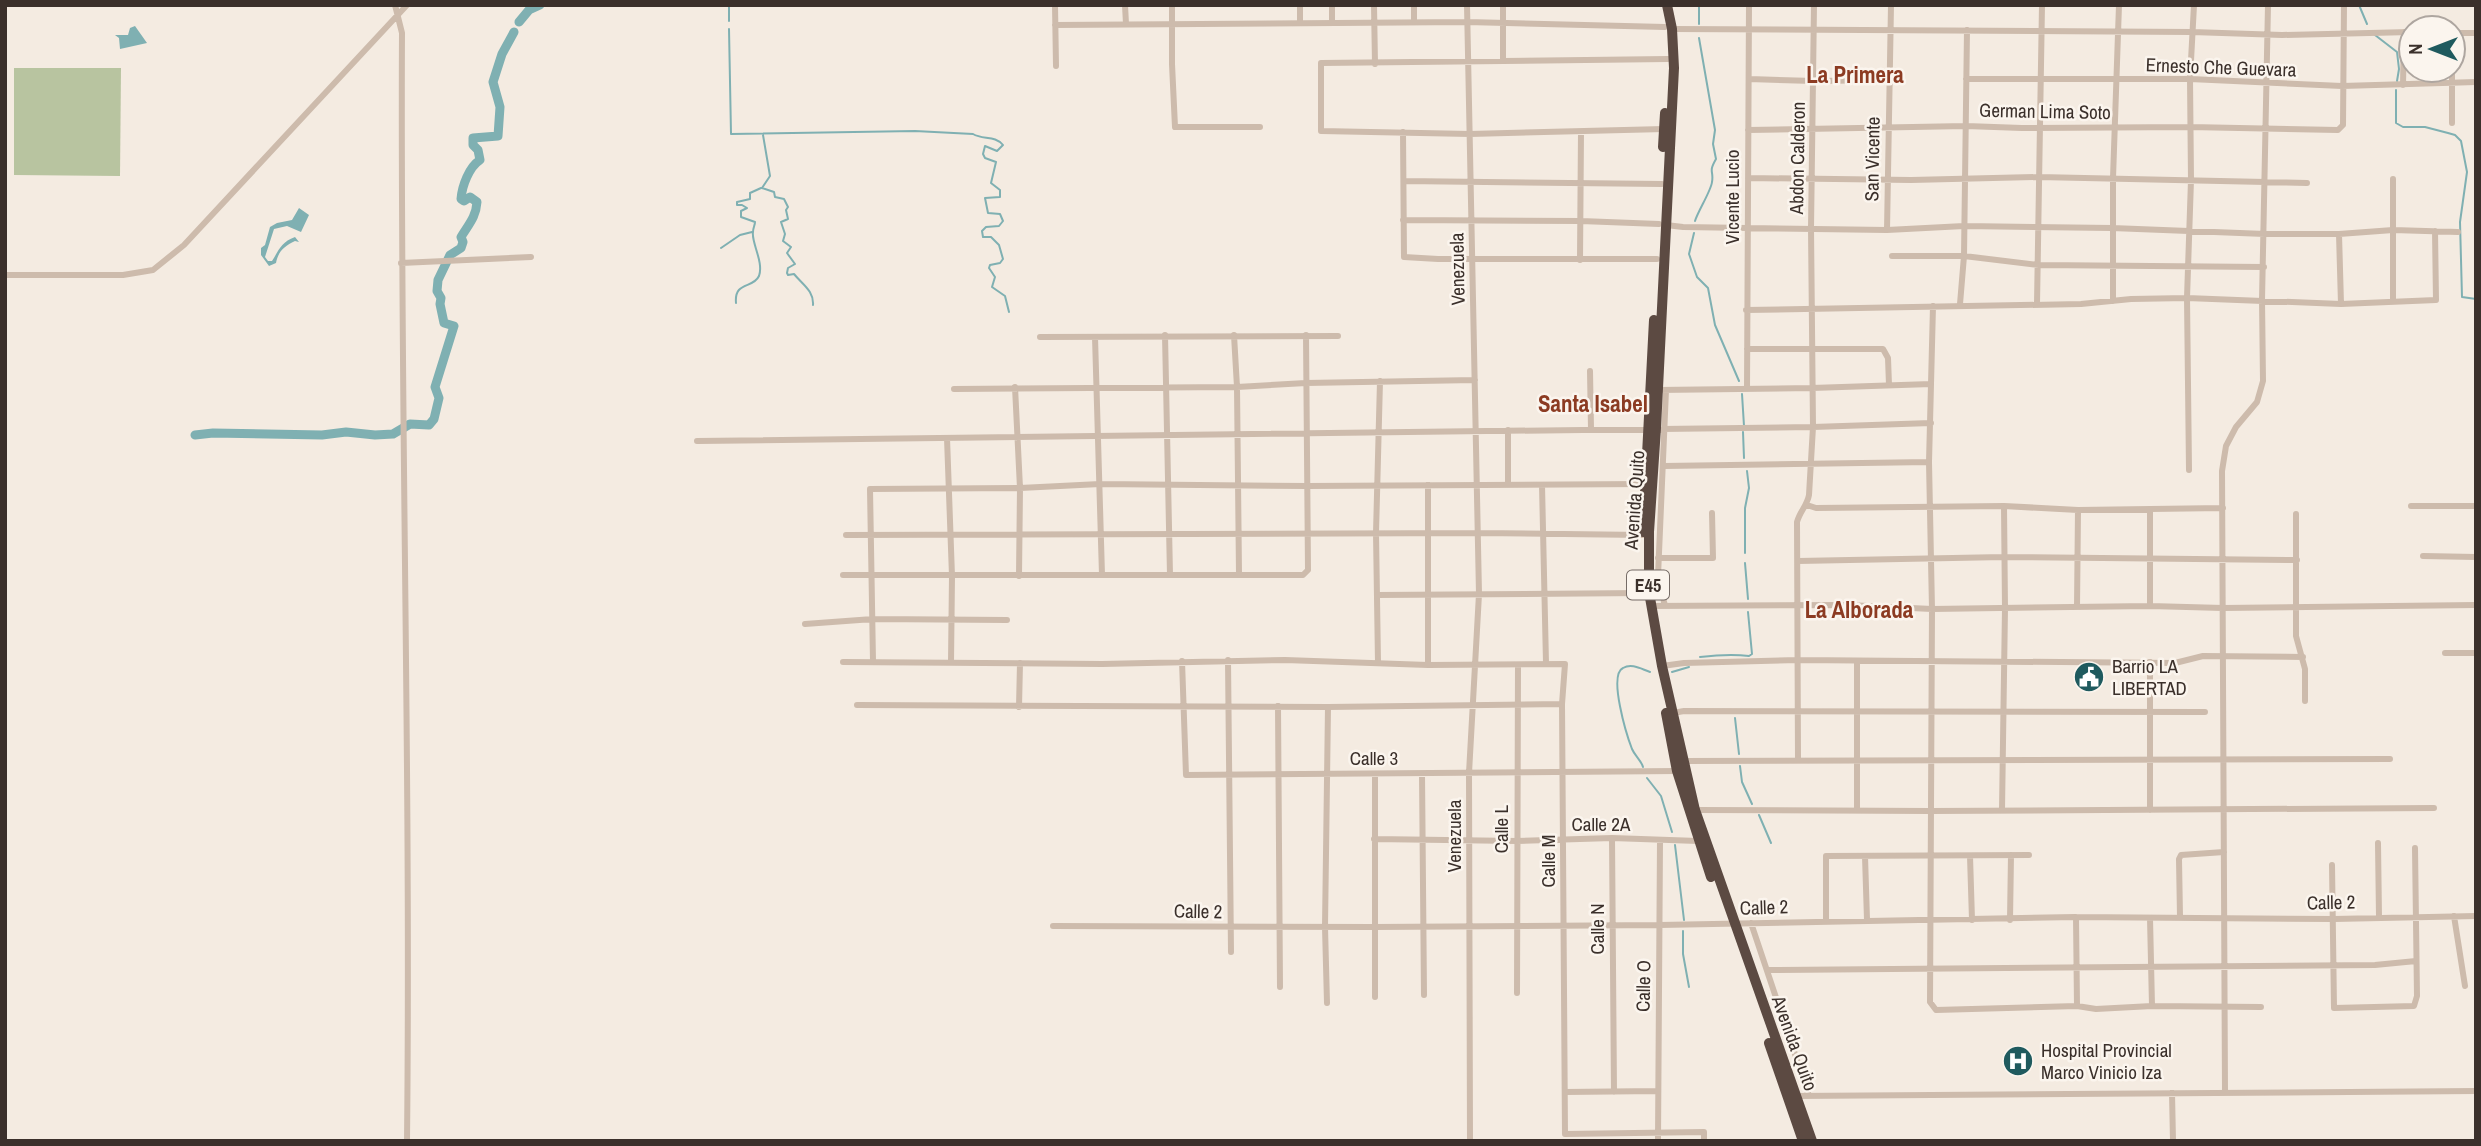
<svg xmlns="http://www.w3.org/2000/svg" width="2481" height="1146" viewBox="0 0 2481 1146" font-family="'Archivo Narrow',sans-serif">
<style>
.green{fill:#b8c4a0}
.water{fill:#7fb0b2}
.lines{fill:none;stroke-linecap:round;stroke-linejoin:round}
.stream{stroke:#7fb0b2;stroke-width:2}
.river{stroke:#7fb0b2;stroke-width:9}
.minor{stroke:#cdbbac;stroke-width:6}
.highway{stroke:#5c4a42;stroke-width:10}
.labels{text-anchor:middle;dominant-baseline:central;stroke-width:5;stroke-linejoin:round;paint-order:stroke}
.shield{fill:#fbf5ee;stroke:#756b66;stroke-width:2}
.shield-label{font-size:18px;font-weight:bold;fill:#3b302b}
.street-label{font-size:19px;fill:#3b302b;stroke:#fbf5ee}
.poi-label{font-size:19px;fill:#3b302b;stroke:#fbf5ee;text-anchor:start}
.quarter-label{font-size:23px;font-weight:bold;fill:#8c3b22;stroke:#fbf5ee}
</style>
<rect width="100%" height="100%" fill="#f4ebe1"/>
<path class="green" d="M 14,68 L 121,68 L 120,176 L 14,175 Z"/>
<path class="water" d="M 135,26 L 147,43 L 120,49 L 119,38 L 115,35 L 128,35 L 130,28 Z
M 299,208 L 309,215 L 301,232 L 287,226 L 274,229 L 265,257 L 268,261 L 272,261 C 279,250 281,242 295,237 L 299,242 L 295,241 C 284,246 278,252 276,263 L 269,266 L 261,255 L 261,248 L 265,245 L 270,227 L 277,223 L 292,220 Z"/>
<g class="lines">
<path class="stream" d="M 729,5 L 729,21
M 1699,5 L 1699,24
M 2359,5 L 2367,24
M 729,29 L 731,134 L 915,131 L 973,134 C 983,140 995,135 1003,145 L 997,151 L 985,146 L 983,154 L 985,158 L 996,162 L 991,183 L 1000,190 L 1000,197 L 985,198 L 988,213 L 1000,214 L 1003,221 L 999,226 L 986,227 L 982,231 L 983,237 L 991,237 L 999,245 L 1003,259 L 1000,263 L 990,265 L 989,268 L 995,277 L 992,287 L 1005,296 L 1009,312
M 2375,35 L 2397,52 L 2399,69 L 2397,81
M 2396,90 L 2396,123 L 2403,127 L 2425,127 L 2448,133 L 2455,135 L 2461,141 L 2467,172 L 2460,222 L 2462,297 L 2476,299
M 763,135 L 770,176 L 762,188 L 774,192 L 775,197 L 784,199 L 788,207 L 786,210 L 788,219 L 781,222 L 785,234 L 783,241 L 791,247 L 787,253 L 795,264 L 788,268 L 787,273 L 788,275 L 794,274 C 803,285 814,291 813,305
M 1695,221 C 1698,211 1711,191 1712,182 C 1714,170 1708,173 1716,159 L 1713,144 L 1715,130 L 1699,38
M 1694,233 L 1689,254 L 1697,277 L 1708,288 L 1715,325 L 1739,381
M 721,248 L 740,235 L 752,232
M 736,303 C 734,281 753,289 759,276 C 764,262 751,242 753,232 C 753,228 755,225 755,222 L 741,217 L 741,211 L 747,208 L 742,205 L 737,205 L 737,202 L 750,199 L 750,193 L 761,188
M 1742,394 L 1744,426
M 1743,432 L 1744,458
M 1745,553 L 1745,508 L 1749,488 L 1747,471
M 1745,563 L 1748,599
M 1700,657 C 1717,655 1733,654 1749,656 L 1752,654 L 1748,612
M 1672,672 L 1689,667
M 1735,718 L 1739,754
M 1740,766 L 1742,782 L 1752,804
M 1643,767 C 1641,760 1635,756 1632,749 C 1627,736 1608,675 1623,668 C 1632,663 1641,669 1650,672
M 1647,778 L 1661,796 L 1672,832
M 1759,815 L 1771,843
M 1675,845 L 1684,920
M 1683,931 L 1683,954 L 1689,987"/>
<path class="river" d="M 519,22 L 529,10 L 540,5
M 195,435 L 213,433 L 322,435 L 346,432 L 375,435 L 393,434 L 410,424 L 429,425 L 434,419 L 439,398 L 435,387 L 454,326 L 444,323 L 440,304 L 441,298 L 437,291 L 438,280 L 450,255 L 461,248 L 463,242 L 461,237 C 469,224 476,217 477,202 L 470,197 L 464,201 L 461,199 C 462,186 469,167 480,160 L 478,150 L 473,145 L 473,138 L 498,136 L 500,107 L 493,82 L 502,54 L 514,32"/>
<path class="minor" d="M 395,5 L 402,33 C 400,402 411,771 407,1141
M 1055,5 L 1056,66
M 1125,5 L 1126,24
M 1172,5 L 1172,64 L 1175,127 L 1260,127
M 1300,5 L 1300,23
M 1332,5 L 1332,22
M 1374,5 L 1375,64
M 1414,5 L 1414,22
M 1467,5 L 1479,594 L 1469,773 L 1470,1141
M 1503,5 L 1503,61
M 1055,25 L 1467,22 L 1665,27
M 1672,29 L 2192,32 L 2282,35 L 2411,32
M 2453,33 L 2476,33
M 2452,70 L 2452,123
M 1749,79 L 1814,81 L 1890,80
M 1966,79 L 2190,79 L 2342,86 L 2476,82
M 2403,85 L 2404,32
M 1664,129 L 1470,134 L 1321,131 L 1321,63 L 1668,59
M 1748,130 L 1966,126 L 2022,128 L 2190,127 L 2338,130 L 2343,125 L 2344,5
M 1403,132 L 1404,257 L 1438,259 L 1657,259
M 1748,178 L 1911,180 L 2039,177 L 2307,183
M 1404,181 L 1662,184
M 1403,220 L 1581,221 L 1659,224
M 1666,225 L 1683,227 L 1887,230 L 1964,226 L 2112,228 L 2265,234 L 2339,234 L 2393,230 L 2458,232
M 1887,230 L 1891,5
M 2339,234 L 2341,304
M 1892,256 L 1964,256 L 2039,265 L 2264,267
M 1580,260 L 1581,132
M 401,263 L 531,257
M 5,275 L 123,275 L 153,270 L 184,245 L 407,5
M 2113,301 L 2113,178 L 2119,5
M 2393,302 L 2393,179
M 1960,304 L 1964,256 L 1967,30
M 2037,304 L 2042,5
M 1933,306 L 1929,462 L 1932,609 L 1930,1002 L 1936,1010 L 2077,1006
M 1746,310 L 2081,304 L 2131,299 L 2187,298 L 2341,304 L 2436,300 L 2435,231
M 1165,335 L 1170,575
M 1234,335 L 1237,387 L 1239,574
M 1040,337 L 1338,336
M 1095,337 L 1102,575
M 1747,349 L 1883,349 L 1888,358 L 1889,385
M 1590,371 L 1591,429
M 1015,387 L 1020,488 L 1019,576
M 954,389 L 1237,387 L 1306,383 L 1475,380
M 1747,389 L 1749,5
M 1658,390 L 1812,388 L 1931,384
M 1508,430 L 1508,485
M 947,438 L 952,576 L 951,662
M 697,441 L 1813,427 L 1931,423
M 1664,466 L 1929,462
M 2189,470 L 2187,298 L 2191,180 L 2190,79 L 2194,5
M 1428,485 L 1428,665
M 1542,485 L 1546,663
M 1807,505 L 1816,508 L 2004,506 L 2078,510 L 2223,508
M 2411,506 L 2476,506
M 2150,509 L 2150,606
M 2296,514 L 2296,636 L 2305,669 L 2305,701
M 846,535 L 1479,533 L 1643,535
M 2423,556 L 2476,557
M 1658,558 L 1713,558 L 1712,513
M 1798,561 L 2004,557 L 2297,560
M 843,575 L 1303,575 L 1308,570 L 1306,335
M 1377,595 L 1643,593
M 1651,606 L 1848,605 L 1932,609 L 2150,606 L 2223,608 L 2476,605
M 1665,606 L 1658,576 L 1666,390
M 2077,607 L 2078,510
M 805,624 L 873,619 L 1007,620
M 2445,653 L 2476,653
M 1228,660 L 1231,952
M 873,661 L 870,489 L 1020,488 L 1100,484 L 1307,486 L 1644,484
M 1182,661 L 1186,775 L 1677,771
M 843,662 L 1102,664 L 1285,660 L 1428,665 L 1565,664 L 1562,704 L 1565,1134 L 1704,1132 L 1704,1141
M 1378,663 L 1376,533 L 1380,381
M 1662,666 L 1684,663 L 1798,660 L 2175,663 L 2203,656 L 2303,657
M 857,705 L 1328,707 L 1562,704
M 1278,706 L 1280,987
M 1019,707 L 1020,663
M 1673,713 L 1684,711 L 2205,712
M 1798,760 L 1797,522 C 1800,511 1807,506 1809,495 L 1813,427 L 1811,228 L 1814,5
M 1683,761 L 2390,759
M 1422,774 L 1424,995
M 1695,810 L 1930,811 L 2434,808
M 1857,810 L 1857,661
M 2002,810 L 2005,608 L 2004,506
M 2150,810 L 2150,662
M 1612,838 L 1614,1092
M 1374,839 L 1517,841 L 1612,838 L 1698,841
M 2378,843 L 2379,917
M 1865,856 L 1867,920
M 1970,856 L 1972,920
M 2332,865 L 2334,1008 L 2414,1006 L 2417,996 L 2415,848
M 2454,916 L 2465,986
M 2076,917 L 2077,1006 L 2096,1009 L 2152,1006 L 2261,1007
M 2180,917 L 2179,859 L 2181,855 L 2224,852
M 2150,918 L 2152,1006
M 2010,920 L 2011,855
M 1826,921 L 1826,856 L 2029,855
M 1751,923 L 1809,1096
M 1053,926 L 1374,927 L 1660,925 L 2076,917 L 2334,919 L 2476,916
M 1767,970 L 2375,965 L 2416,961
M 1517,993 L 1518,665
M 1375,997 L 1375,774
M 1327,1003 L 1325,927 L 1328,707
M 1565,1092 L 1658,1091
M 2172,1093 L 2173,1141
M 2225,1093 L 2222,471 L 2226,446 L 2236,427 L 2257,402 L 2263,381 L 2262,300 L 2268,5
M 1795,1096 L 2476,1091
M 1658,1141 L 1660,841"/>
<path class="highway" d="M 1667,5 L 1672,29 L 1674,68 L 1656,428 L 1649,532 L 1649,592 L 1662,666 L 1695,810 L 1812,1141
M 1663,147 L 1665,113
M 1643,532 L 1654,320
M 1666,713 L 1677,771 L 1711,877
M 1769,1043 L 1803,1141"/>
</g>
<defs>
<g id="civic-disc" transform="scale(1.575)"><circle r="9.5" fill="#1f5a5e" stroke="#fbf5ee"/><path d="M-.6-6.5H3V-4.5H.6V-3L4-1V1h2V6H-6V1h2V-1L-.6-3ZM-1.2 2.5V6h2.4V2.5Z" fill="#fff"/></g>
<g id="hospital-disc" transform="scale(1.575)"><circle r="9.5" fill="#1f5a5e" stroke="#fbf5ee"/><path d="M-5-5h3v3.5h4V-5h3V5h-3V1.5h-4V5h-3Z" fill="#fff"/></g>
</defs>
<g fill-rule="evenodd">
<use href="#civic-disc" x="2089" y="677"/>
<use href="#hospital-disc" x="2018" y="1061"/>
</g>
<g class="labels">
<rect class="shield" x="1627" y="570.5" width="42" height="29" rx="5"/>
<g class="shield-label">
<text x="1648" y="585">E45</text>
</g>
<g class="street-label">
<text transform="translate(2221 67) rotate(2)">Ernesto Che Guevara</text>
<text transform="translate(2045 111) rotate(1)">German Lima Soto</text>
<text transform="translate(1797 158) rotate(-89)">Abdon Calderon</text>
<text transform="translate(1872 159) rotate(-89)">San Vicente</text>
<text transform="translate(1732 197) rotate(-90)">Vicente Lucio</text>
<text transform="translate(1457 269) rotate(-91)">Venezuela</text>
<text transform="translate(1634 500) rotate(-86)">Avenida Quito</text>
<text x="1374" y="758">Calle 3</text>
<text x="1601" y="824">Calle 2A</text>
<text transform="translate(1501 829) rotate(-90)">Calle L</text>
<text transform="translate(1454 836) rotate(-90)">Venezuela</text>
<text transform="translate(1548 861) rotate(-90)">Calle M</text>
<text transform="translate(2331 902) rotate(-1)">Calle 2</text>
<text transform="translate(1764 907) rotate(-2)">Calle 2</text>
<text transform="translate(1198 911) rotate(1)">Calle 2</text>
<text transform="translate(1597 929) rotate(-90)">Calle N</text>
<text transform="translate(1643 986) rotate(-89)">Calle O</text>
<text transform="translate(1795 1043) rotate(70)">Avenida Quito</text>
</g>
<g class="poi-label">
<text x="2112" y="666">Barrio LA<tspan x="2112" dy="22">LIBERTAD</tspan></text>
<text x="2041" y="1050">Hospital Provincial<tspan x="2041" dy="22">Marco Vinicio Iza</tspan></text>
</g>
<g class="quarter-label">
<text x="1855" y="74">La Primera</text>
<text x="1593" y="403">Santa Isabel</text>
<text x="1859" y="609">La Alborada</text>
</g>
</g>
<rect width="2481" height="1146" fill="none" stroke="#3b302b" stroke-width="14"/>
<g transform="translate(2432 49) rotate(270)"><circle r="33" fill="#fbf5ee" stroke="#aea6a0" stroke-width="2"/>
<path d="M0-5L12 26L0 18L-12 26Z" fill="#1f5a5e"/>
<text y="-10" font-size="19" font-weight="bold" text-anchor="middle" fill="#3b302b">N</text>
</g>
</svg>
